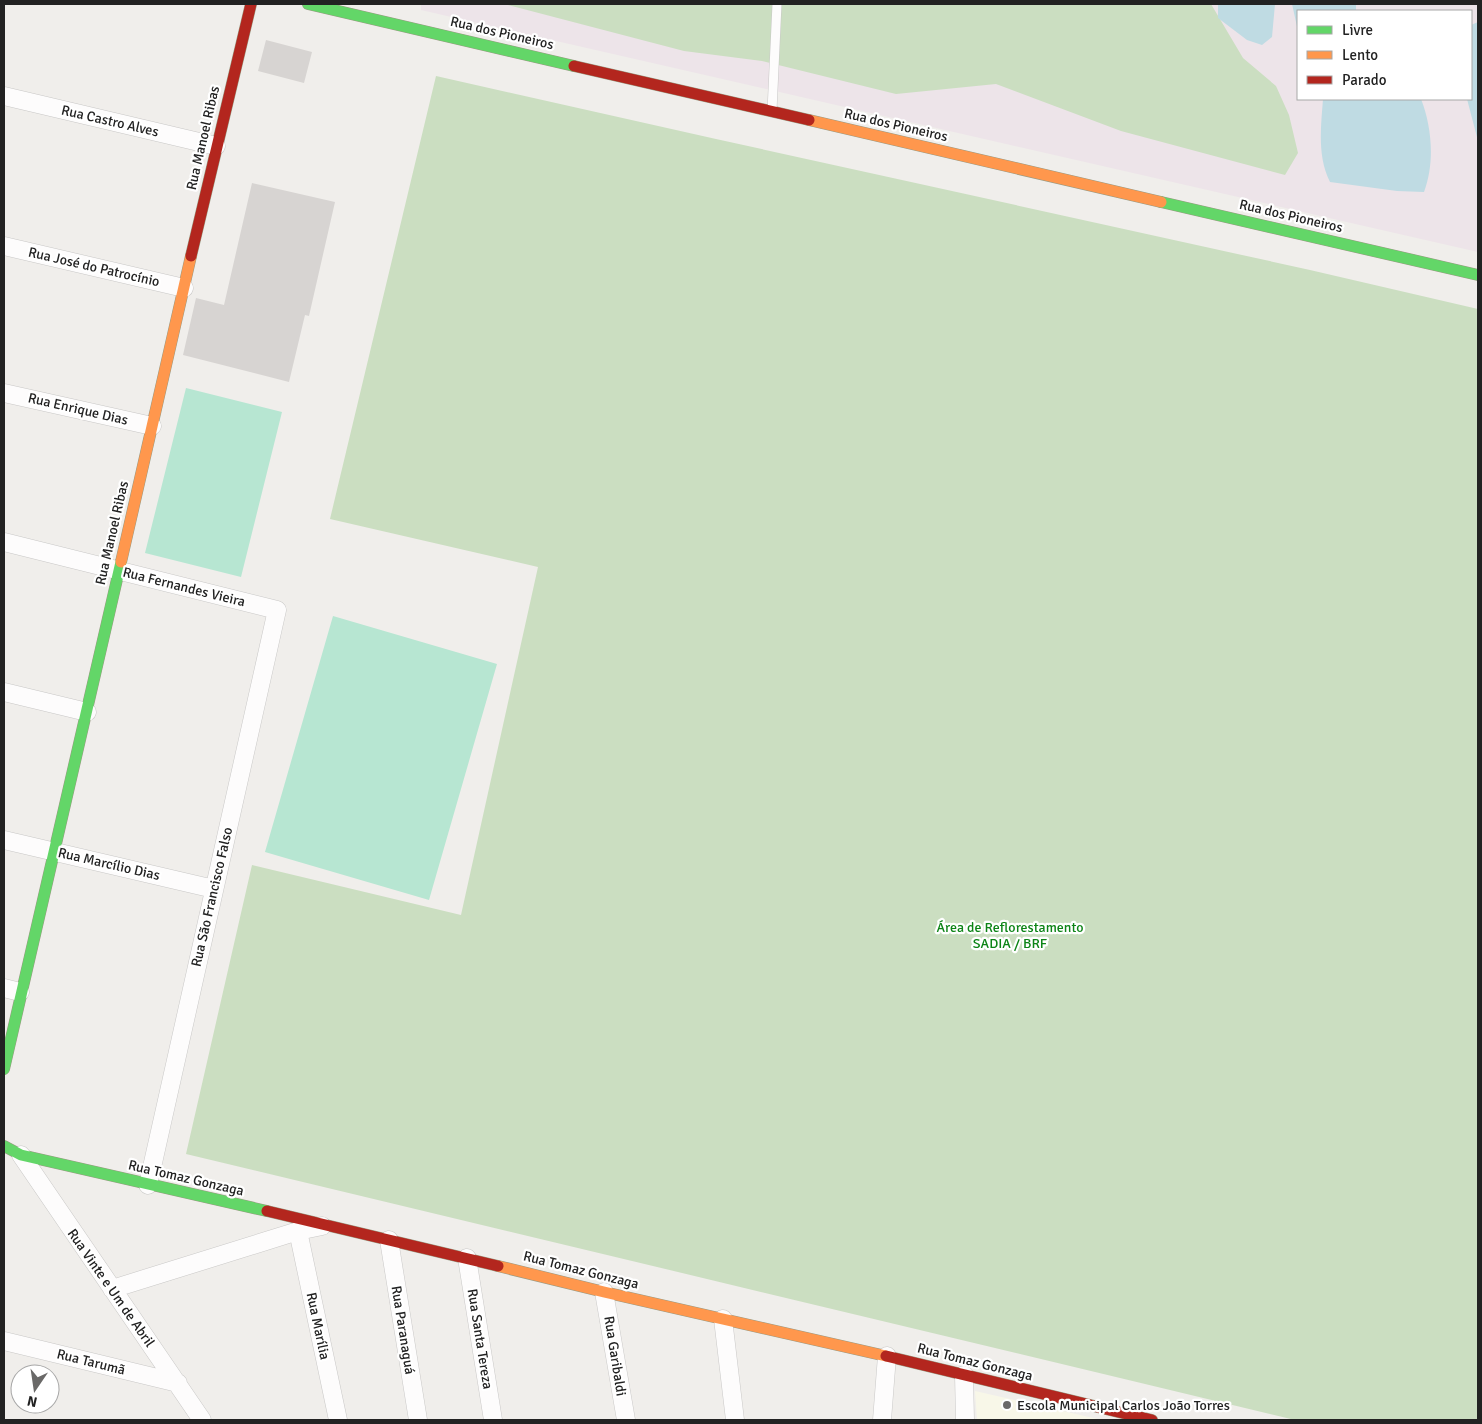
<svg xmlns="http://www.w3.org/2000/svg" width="1482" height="1424" viewBox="0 0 1482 1424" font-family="Signika,sans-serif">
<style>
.industrial{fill:#ede4e9;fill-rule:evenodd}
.education{fill:#f8f7e8}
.forest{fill:#cbdec1}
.pitch{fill:#b7e6d2}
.water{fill:#bfdbe3}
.building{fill:#d7d4d2}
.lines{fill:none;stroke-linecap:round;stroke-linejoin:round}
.lane-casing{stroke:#c9c8c7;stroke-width:10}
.street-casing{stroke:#c9c8c7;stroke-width:19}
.fast-casing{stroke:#999a82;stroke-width:12}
.slow-casing{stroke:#999a82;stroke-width:12}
.jam-casing{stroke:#999a82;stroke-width:12}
.lane{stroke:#fdfcfc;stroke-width:9}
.street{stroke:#fdfcfc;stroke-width:18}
.fast{stroke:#63d668;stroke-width:11}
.slow{stroke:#ff974d;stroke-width:11}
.jam{stroke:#b3261e;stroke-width:11}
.poi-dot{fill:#6a6968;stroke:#fff;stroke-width:2}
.labels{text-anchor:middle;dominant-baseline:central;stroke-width:4.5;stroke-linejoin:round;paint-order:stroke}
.street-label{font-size:14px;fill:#222;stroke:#fff}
.park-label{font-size:14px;fill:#0c8416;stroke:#fff}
.poi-label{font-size:14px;fill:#222;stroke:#fff;text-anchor:start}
</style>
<rect width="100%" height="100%" fill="#f0eeeb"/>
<path class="industrial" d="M 421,4 L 1478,4 L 1478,252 L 421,10 ZM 1298,11 L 1471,11 L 1471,99 L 1298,99 Z"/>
<path class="education" d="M 975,1391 L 1102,1420 L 977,1420 Z"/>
<path class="forest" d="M 504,4 L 1211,4 L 1243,58 L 1276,86 L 1289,115 L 1298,153 L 1285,175 L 1121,131 L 996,84 L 896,94 L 762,61 L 684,51 Z
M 436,76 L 716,139 L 1310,270 L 1478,309 L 1478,1420 L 1295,1420 L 186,1154 L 252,865 L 461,915 L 538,567 L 330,519 Z"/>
<path class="pitch" d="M 186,388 L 282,412 L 241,577 L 145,553 Z
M 333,616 L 497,664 L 429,900 L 265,852 Z"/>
<path class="water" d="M 1218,4 L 1275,4 L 1272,37 L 1262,45 L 1247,40 L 1218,18 Z
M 1292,4 L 1356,4 L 1356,11 L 1298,11 L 1298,31 Z
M 1478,22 L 1478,141 L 1467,99 L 1471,99 L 1471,25 Z
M 1323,99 L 1421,99 C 1432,127 1435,163 1424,192 L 1397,191 L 1330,182 C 1317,156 1321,127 1323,99 Z"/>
<path class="building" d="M 266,40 L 312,52 L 304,83 L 258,71 Z
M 252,183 L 335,202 L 309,316 L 305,315 L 289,382 L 183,355 L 196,298 L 224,305 Z"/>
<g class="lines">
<g class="lane-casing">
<path id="lane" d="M 772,111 L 777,4"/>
</g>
<g class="street-casing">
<path id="street" d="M 4,96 L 216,146
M 4,246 L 184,288
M 4,393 L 152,426
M 4,542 L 277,610 L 148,1185
M 4,692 L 87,712
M 4,840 L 214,889
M 4,988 L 20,992
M 21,1155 L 202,1420
M 298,1231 L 338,1420
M 389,1240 L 418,1420
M 467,1258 L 493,1420
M 112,1289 L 298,1231 L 322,1226
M 604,1292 L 626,1420
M 723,1319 L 735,1420
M 4,1341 L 178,1383
M 964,1375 L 965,1420
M 882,1420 L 887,1356"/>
</g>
<g class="fast-casing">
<path id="fast" d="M 308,4 L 574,66
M 1161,202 L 1478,275
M 4,1069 L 121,562
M 4,1146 L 21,1155 L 267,1211"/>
</g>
<g class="slow-casing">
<path id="slow" d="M 809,120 L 1161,202
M 121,562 L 191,256
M 498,1266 L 604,1292 L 886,1356"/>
</g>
<g class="jam-casing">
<path id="jam" d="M 574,66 L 809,120
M 191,256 L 251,4
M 267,1211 L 498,1266
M 886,1356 L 1152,1420"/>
</g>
<use href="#lane" class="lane"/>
<use href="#street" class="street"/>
<use href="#fast" class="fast"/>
<use href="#slow" class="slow"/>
<use href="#jam" class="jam"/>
</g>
<circle class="poi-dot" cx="1007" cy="1405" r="5"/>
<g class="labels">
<g class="street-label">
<text transform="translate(502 33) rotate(13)">Rua dos Pioneiros</text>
<text transform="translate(110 121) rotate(13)">Rua Castro Alves</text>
<text transform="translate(896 125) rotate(13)">Rua dos Pioneiros</text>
<text transform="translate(203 138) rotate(-77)">Rua Manoel Ribas</text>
<text transform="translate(1291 216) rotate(13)">Rua dos Pioneiros</text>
<text transform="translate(94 267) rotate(13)">Rua José do Patrocínio</text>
<text transform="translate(78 409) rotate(13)">Rua Enrique Dias</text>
<text transform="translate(112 533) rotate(-77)">Rua Manoel Ribas</text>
<text transform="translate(184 587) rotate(14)">Rua Fernandes Vieira</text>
<text transform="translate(109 864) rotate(13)">Rua Marcílio Dias</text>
<text transform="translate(212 897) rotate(-77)">Rua São Francisco Falso</text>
<text transform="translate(186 1178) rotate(13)">Rua Tomaz Gonzaga</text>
<text transform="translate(581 1270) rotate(14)">Rua Tomaz Gonzaga</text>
<text transform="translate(111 1288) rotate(55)">Rua Vinte e Um de Abril</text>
<text transform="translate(318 1326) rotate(78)">Rua Marília</text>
<text transform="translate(403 1330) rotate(81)">Rua Paranaguá</text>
<text transform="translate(480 1339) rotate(81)">Rua Santa Tereza</text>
<text transform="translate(615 1356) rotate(81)">Rua Garibaldi</text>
<text transform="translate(91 1362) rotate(14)">Rua Tarumã</text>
<text transform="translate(975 1362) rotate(14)">Rua Tomaz Gonzaga</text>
</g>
<g class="park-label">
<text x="1010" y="927">Área de Reflorestamento<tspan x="1010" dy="16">SADIA / BRF</tspan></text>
</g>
<g class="poi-label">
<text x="1017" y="1405">Escola Municipal Carlos João Torres</text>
</g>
</g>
<rect width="1482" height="1424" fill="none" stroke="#222222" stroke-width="10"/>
<rect x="1297" y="10" width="175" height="90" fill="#ffffff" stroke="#a7a7a7"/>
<rect x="1307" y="26" width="25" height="8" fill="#63d668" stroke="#a7a7a7"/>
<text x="1342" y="35" font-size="15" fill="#222222">Livre</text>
<rect x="1307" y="51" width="25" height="8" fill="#ff974d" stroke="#a7a7a7"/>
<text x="1342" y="60" font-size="15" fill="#222222">Lento</text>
<rect x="1307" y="76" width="25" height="8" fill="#b3261e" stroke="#a7a7a7"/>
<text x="1342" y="85" font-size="15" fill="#222222">Parado</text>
<g transform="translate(35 1389) rotate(193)"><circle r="24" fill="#ffffff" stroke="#a7a7a7"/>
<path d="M0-4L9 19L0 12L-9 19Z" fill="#6a6968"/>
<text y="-8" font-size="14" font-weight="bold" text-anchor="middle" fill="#222222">N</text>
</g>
</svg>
